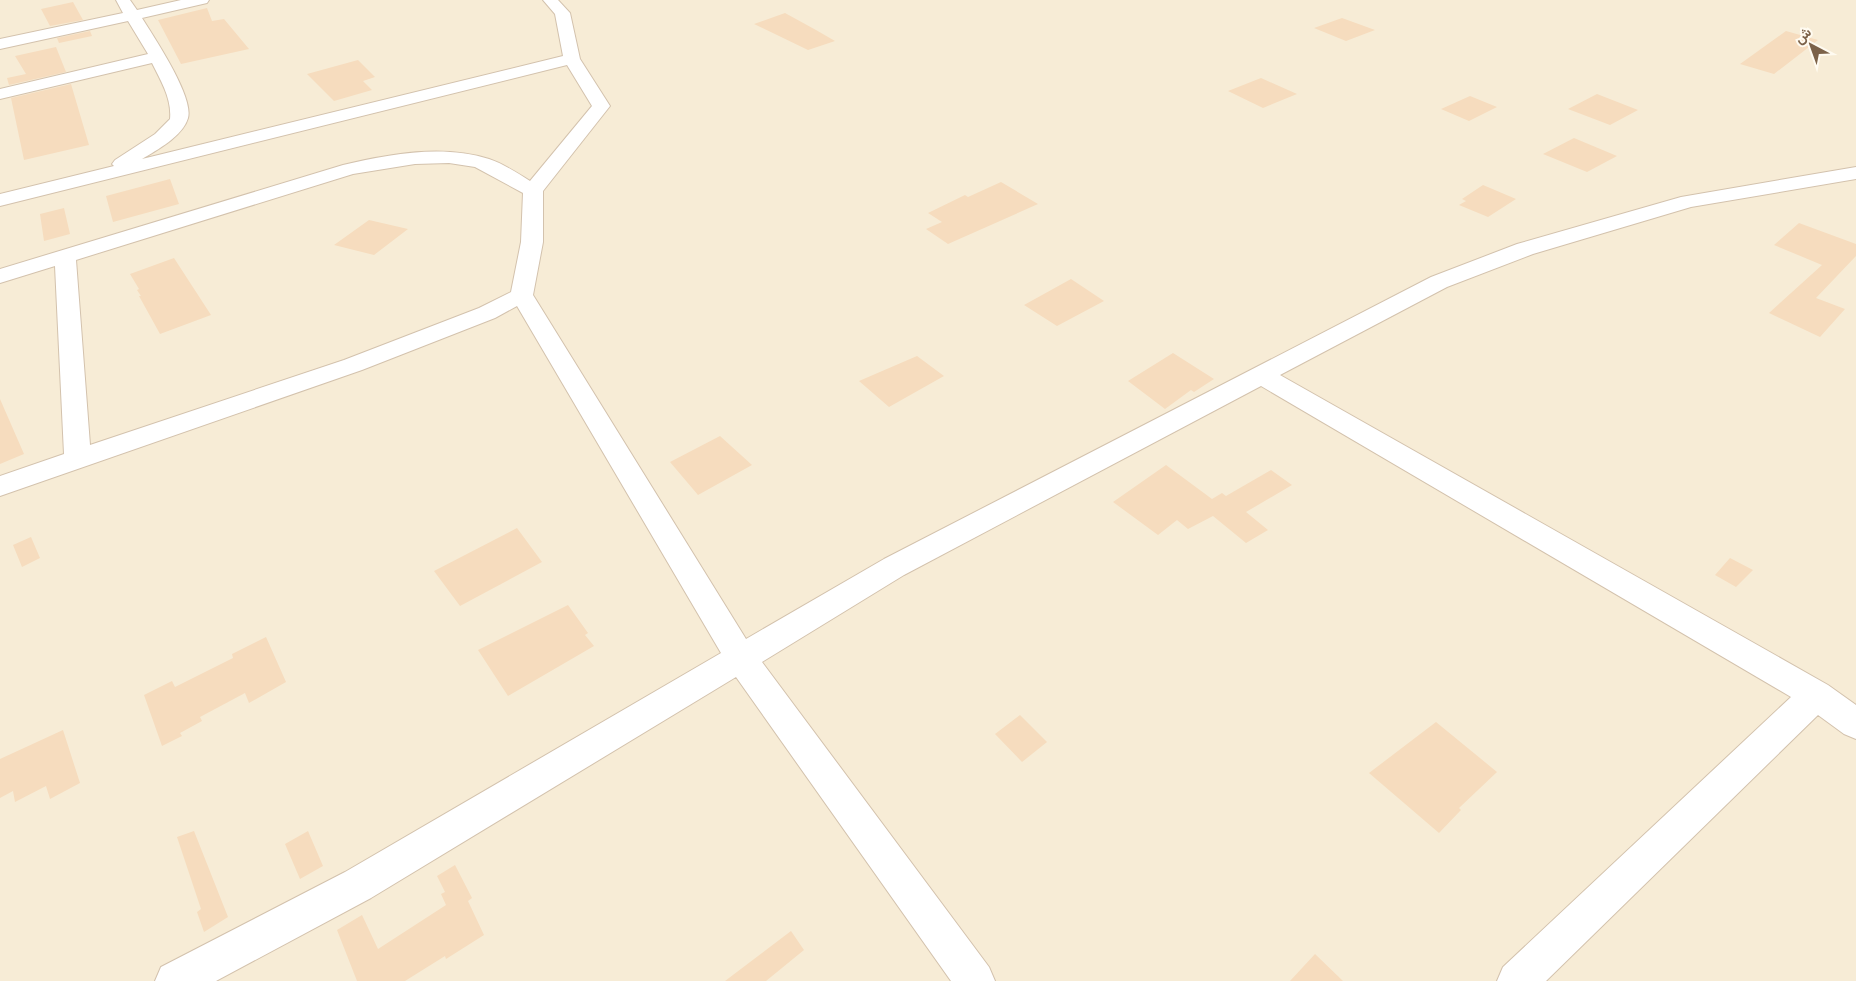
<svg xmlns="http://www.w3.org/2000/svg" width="1856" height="981" viewBox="0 0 1856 981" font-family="'IBM Plex Sans',Vazirmatn,sans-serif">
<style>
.residential{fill:#f7ecd6}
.building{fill:#f6dcbe}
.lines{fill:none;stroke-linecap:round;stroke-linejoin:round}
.minor-casing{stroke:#d3c2ad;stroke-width:2}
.minor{fill:#fff;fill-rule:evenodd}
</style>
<rect width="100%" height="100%" fill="#fef9e9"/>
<path class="residential" d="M 0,0 L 1856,0 L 1856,981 L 0,981 Z"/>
<path class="building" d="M 73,2 L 83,20 L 50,26 L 41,9 Z
M 207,8 L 212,21 L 224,19 L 249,49 L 181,64 L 158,20 Z
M 785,13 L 816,30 L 835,41 L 808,50 L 754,24 Z
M 1342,18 L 1375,30 L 1346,41 L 1314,28 Z
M 90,31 L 92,36 L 59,43 L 57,38 Z
M 1786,31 L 1818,40 L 1774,74 L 1740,64 Z
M 56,47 L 66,72 L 9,85 L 7,78 L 26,74 L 15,56 Z
M 358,60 L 375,77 L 363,81 L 372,90 L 334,101 L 307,74 Z
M 1261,78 L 1297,94 L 1263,108 L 1228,91 Z
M 71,84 L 89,145 L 24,160 L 11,98 Z
M 1597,94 L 1638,110 L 1610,125 L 1568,109 Z
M 1470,96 L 1497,107 L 1469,121 L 1441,109 Z
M 1574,138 L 1617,156 L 1587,172 L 1543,154 Z
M 170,179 L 179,204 L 113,222 L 106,196 Z
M 1001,182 L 1038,204 L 948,244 L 926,229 L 942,222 L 928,213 L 965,195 L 968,197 Z
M 1483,185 L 1516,199 L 1488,217 L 1459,205 L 1466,201 L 1462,199 Z
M 64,208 L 70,234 L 44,241 L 40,214 Z
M 369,220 L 408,229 L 374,255 L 334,245 Z
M 1799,223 L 1856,244 L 1856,256 L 1816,298 L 1845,309 L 1820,337 L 1769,313 L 1822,265 L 1774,245 Z
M 174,258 L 211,315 L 160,334 L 139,296 L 141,296 L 137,290 L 139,289 L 130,274 Z
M 1071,279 L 1104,301 L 1057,326 L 1024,305 Z
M 1173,353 L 1214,379 L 1194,392 L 1191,390 L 1165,409 L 1128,381 Z
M 917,356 L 944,376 L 889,407 L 859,381 Z
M 0,399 L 24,454 L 0,464 Z
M 720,436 L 752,465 L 698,495 L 670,462 Z
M 1166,465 L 1212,499 L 1222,493 L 1226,496 L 1271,470 L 1292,485 L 1246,512 L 1268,530 L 1246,543 L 1213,516 L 1188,529 L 1177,520 L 1158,535 L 1113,502 Z
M 517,528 L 542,562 L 460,606 L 434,571 Z
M 31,537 L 40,558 L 22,567 L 13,545 Z
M 1730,558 L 1753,570 L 1736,587 L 1715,575 Z
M 568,605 L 588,633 L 585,635 L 594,646 L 508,696 L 478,650 Z
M 266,637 L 286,682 L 249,703 L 245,693 L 200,717 L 202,721 L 180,733 L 182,736 L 162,746 L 144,695 L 172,681 L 175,687 L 233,658 L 232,654 Z
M 1020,715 L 1047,742 L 1022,762 L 995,734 Z
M 1436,722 L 1497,772 L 1459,808 L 1461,810 L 1439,833 L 1369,773 Z
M 63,730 L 80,783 L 50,799 L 46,786 L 15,802 L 13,791 L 0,798 L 0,759 Z
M 194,831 L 228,917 L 204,932 L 197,912 L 201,909 L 177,837 Z
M 308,831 L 323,866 L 300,879 L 285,844 Z
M 455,865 L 472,898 L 468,901 L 484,935 L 446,959 L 445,956 L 405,981 L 357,981 L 337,930 L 362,915 L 378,949 L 446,905 L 441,894 L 445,892 L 437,876 Z
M 791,931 L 804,950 L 766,981 L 725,981 Z
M 1315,954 L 1343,981 L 1290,981 Z"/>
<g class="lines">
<g class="minor-casing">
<path id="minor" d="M 116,0 L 130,0 L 137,10 L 181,0 L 209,0 L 207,3 L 142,18 C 154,37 194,97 188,118 C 183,136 157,150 142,159 L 563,56 L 555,14 L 543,0 L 558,0 L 570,13 L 580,59 L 610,106 L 543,191 L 543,242 L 533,295 L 746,639 L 884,559 L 1431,277 L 1517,244 L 1681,197 L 1856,167 L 1856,179 L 1691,207 L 1533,254 L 1447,287 L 1280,375 L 1828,685 L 1856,705 L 1856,739 L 1844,734 L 1818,715 L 1546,981 L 1497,981 L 1503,967 L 1791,697 L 1261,386 L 904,575 L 762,662 L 989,967 L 995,981 L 951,981 L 736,677 L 371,898 L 216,981 L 155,981 L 161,967 L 345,872 L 721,653 L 517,306 L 495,318 L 362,370 L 0,496 L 0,476 L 64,454 L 55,266 L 0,283 L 0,269 L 343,165 C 389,154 443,144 489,159 C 504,164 517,173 530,181 L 592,106 L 567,65 L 0,206 L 0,194 L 114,166 L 112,164 L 115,160 L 155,134 L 170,119 C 172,99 161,81 152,63 L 0,99 L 0,89 L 148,54 L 128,21 L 0,49 L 0,39 L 123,13 ZM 449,163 L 475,167 L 523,193 L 521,242 L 511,292 L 479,308 L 344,360 L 90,445 L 76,260 L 353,174 L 415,164 Z"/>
</g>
<use href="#minor" class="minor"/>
</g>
<g transform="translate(1811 45) rotate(319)" stroke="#fffbf1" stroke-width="4" paint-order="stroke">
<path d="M0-4L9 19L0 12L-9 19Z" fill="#7c6249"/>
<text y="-8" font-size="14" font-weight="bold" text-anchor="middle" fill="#7c6249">ش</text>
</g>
</svg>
